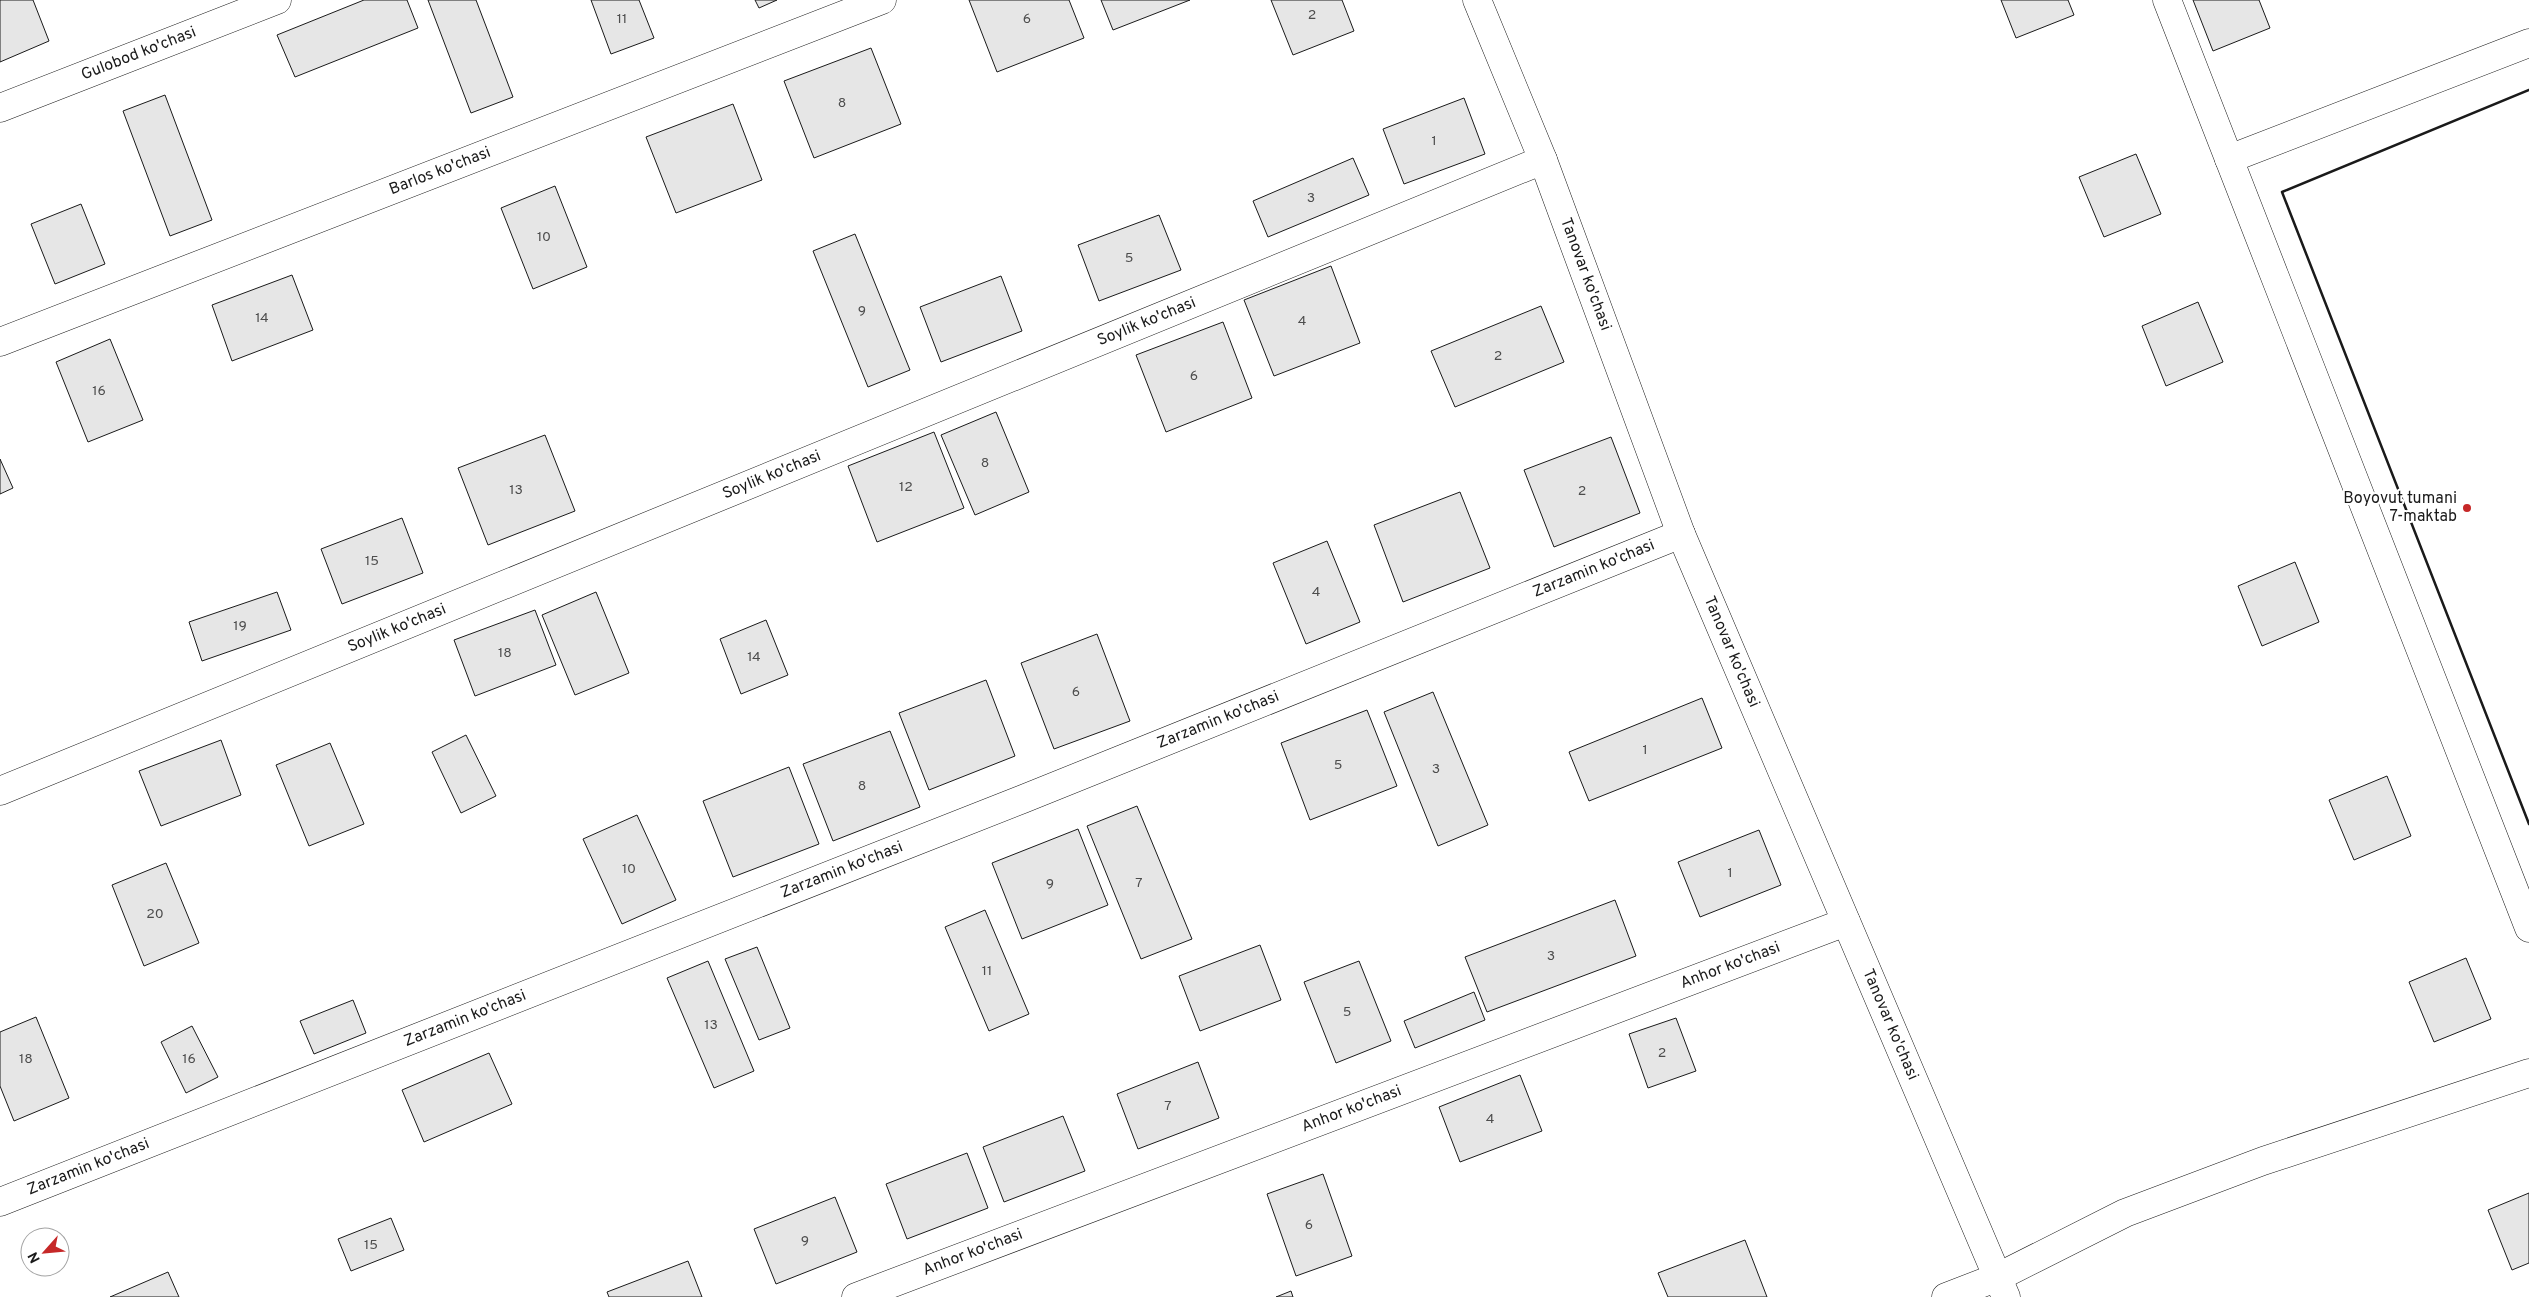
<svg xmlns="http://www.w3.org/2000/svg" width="2529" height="1297" viewBox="0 0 2529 1297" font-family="Overpass,sans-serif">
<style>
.building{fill:#e6e6e6;stroke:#1a1a1a}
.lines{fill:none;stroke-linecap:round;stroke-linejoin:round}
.minor-casing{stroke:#1a1a1a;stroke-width:29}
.minor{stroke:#fff;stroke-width:28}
.wall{stroke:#1a1a1a;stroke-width:2.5}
.poi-dot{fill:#c62828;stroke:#fff;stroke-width:2}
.labels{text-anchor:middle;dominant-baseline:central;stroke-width:4;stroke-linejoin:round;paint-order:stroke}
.number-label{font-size:14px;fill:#4d4d4d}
.street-label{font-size:16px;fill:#1a1a1a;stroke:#fff}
.poi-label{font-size:16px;fill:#1a1a1a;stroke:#fff;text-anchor:end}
</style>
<rect width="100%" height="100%" fill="#fff"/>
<path class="building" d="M 0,0 L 33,0 L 49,41 L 0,62 Z
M 364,0 L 407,0 L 418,28 L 295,77 L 277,35 Z
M 428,0 L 476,0 L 513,97 L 471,113 Z
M 591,0 L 639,0 L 654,38 L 611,54 Z
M 755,0 L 777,0 L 759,8 Z
M 969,0 L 1069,0 L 1084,38 L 997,72 Z
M 1101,0 L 1190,0 L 1113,30 Z
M 1271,0 L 1342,0 L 1354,31 L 1293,55 Z
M 2001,0 L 2068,0 L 2074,15 L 2016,38 Z
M 2193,0 L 2259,0 L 2270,28 L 2213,51 Z
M 871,48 L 901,124 L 814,158 L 784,81 Z
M 165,95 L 212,220 L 170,236 L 123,111 Z
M 1464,98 L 1485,154 L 1404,184 L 1383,129 Z
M 733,104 L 762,180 L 676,213 L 646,137 Z
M 2136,154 L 2161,214 L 2104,237 L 2079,177 Z
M 1353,158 L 1369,195 L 1268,237 L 1253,201 Z
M 555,186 L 587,267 L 533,289 L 501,208 Z
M 81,204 L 105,264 L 55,284 L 31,224 Z
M 1159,215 L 1181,270 L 1099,301 L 1078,245 Z
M 855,234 L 910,370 L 868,387 L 813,251 Z
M 1331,266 L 1360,343 L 1274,376 L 1244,300 Z
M 292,275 L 313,330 L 232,361 L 212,305 Z
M 1001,276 L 1022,331 L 941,362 L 920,307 Z
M 2198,302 L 2223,362 L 2166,386 L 2142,326 Z
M 1541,306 L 1564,362 L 1455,407 L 1431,351 Z
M 1223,322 L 1252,398 L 1166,432 L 1136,355 Z
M 110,339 L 143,420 L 88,442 L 56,362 Z
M 996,412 L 1029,492 L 975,515 L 941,435 Z
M 934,432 L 964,508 L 877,542 L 848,466 Z
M 545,435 L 575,511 L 488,545 L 458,468 Z
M 1611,437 L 1640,513 L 1554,547 L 1524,470 Z
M 0,459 L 13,488 L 0,494 Z
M 1460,492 L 1490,568 L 1403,602 L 1374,525 Z
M 402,518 L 423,573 L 342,604 L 321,549 Z
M 1327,541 L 1360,622 L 1306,644 L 1273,563 Z
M 2295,562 L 2319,622 L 2262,646 L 2238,586 Z
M 277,592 L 291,630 L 202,661 L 189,622 Z
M 596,592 L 629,673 L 575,695 L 542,615 Z
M 535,610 L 556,665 L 475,696 L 454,640 Z
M 766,620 L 788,675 L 741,694 L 720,639 Z
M 1097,634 L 1130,721 L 1054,749 L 1021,663 Z
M 986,680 L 1015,756 L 929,790 L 899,713 Z
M 1433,692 L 1488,825 L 1438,846 L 1384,712 Z
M 1702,698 L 1722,748 L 1589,801 L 1569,752 Z
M 1367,710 L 1397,786 L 1310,820 L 1281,743 Z
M 890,731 L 920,807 L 833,841 L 803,764 Z
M 466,735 L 496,796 L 461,813 L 432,752 Z
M 221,740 L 241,795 L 161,826 L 139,771 Z
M 330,743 L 364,824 L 309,846 L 276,765 Z
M 789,767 L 819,844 L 733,877 L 703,801 Z
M 2387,776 L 2411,836 L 2354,860 L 2329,800 Z
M 1137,806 L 1192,939 L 1141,959 L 1087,826 Z
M 637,815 L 676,900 L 622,924 L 583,839 Z
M 1078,829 L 1108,905 L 1022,939 L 992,863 Z
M 1759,830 L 1781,885 L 1700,917 L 1678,862 Z
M 166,863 L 199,943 L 144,966 L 112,885 Z
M 1615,900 L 1636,956 L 1487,1012 L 1465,957 Z
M 985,910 L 1029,1014 L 989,1031 L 945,927 Z
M 1260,945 L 1281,1000 L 1200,1031 L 1179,976 Z
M 757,947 L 790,1028 L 759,1040 L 725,959 Z
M 2466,958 L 2491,1019 L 2434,1042 L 2409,982 Z
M 708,961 L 754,1071 L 714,1088 L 667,978 Z
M 1359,961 L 1391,1041 L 1336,1063 L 1304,982 Z
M 1474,992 L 1485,1020 L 1415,1048 L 1404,1021 Z
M 353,1000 L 366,1033 L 314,1054 L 300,1021 Z
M 36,1017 L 69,1098 L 14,1121 L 0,1086 L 0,1032 Z
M 1676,1018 L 1696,1071 L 1648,1088 L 1629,1034 Z
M 192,1026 L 218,1077 L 186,1093 L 161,1042 Z
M 489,1053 L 512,1104 L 424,1142 L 402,1090 Z
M 1198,1062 L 1219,1118 L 1138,1149 L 1117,1094 Z
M 1520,1075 L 1542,1131 L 1460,1162 L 1439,1107 Z
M 1063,1116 L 1085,1171 L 1004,1202 L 983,1147 Z
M 967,1153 L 988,1208 L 907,1239 L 886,1184 Z
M 1323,1174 L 1352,1256 L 1296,1276 L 1267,1194 Z
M 2529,1193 L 2529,1263 L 2512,1270 L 2488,1210 Z
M 835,1197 L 857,1252 L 776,1284 L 754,1229 Z
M 391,1218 L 404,1250 L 351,1271 L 338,1239 Z
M 1745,1240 L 1767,1297 L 1668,1297 L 1658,1273 Z
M 688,1261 L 702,1297 L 609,1297 L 607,1292 Z
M 168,1272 L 179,1297 L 110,1297 Z
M 1291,1291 L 1293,1297 L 1276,1297 Z"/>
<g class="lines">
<g class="minor-casing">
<g id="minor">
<path id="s1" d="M 1477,0 L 1543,160 L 1681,534 L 2006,1297"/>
<path d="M 2167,0 L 2529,928"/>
<path id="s2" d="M 0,108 L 277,0"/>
<path d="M 2229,159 L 2529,43"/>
<path id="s3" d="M 0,342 L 882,0"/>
<path id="s4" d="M 0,791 L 1543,160"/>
<path id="s5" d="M 0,1202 L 1023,799 L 1681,534"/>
<path id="s6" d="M 856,1297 L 1846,922"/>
<path d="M 1946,1297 L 1998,1277 L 2125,1213 L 2263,1161 L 2529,1073"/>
</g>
</g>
<use href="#minor" class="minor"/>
<path class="wall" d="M 2529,90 L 2282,192 L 2529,824"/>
</g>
<circle class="poi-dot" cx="2467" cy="508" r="5"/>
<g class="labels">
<g class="number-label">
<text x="1312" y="15">2</text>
<text x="622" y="19">11</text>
<text x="1027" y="19">6</text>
<text x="842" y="103">8</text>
<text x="1434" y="141">1</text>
<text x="1311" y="198">3</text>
<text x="544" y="237">10</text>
<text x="1129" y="258">5</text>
<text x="862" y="311">9</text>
<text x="262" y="318">14</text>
<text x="1302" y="321">4</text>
<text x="1498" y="356">2</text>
<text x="1194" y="376">6</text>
<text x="99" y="391">16</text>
<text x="985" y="463">8</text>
<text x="906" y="487">12</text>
<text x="516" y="490">13</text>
<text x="1582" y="491">2</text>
<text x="372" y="561">15</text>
<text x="1316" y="592">4</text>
<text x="240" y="626">19</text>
<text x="505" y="653">18</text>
<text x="754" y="657">14</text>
<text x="1076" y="692">6</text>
<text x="1645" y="750">1</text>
<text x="1338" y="765">5</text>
<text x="1436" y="769">3</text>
<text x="862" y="786">8</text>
<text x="629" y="869">10</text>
<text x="1730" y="873">1</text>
<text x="1139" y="883">7</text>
<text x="1050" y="884">9</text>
<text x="155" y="914">20</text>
<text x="1551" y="956">3</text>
<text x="987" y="971">11</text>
<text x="1347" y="1012">5</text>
<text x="711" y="1025">13</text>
<text x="1662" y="1053">2</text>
<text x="26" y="1059">18</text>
<text x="189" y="1059">16</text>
<text x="1168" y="1106">7</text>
<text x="1490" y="1119">4</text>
<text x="1309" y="1225">6</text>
<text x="805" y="1241">9</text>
<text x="371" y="1245">15</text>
</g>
<g class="street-label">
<text stroke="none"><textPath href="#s2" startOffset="149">Gulobod ko'chasi</textPath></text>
<text stroke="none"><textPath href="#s3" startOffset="472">Barlos ko'chasi</textPath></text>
<text stroke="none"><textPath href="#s1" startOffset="295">Tanovar ko'chasi</textPath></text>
<text stroke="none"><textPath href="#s4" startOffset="1239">Soylik ko'chasi</textPath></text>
<text stroke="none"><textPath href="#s4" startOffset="834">Soylik ko'chasi</textPath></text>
<text stroke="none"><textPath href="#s5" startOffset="1715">Zarzamin ko'chasi</textPath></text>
<text stroke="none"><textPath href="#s4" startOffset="429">Soylik ko'chasi</textPath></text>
<text stroke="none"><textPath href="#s1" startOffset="700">Tanovar ko'chasi</textPath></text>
<text stroke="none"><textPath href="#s5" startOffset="1310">Zarzamin ko'chasi</textPath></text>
<text stroke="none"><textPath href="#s5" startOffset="905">Zarzamin ko'chasi</textPath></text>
<text stroke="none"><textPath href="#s6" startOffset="935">Anhor ko'chasi</textPath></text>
<text stroke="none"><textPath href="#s5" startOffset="500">Zarzamin ko'chasi</textPath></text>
<text stroke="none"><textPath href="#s1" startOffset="1105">Tanovar ko'chasi</textPath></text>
<text stroke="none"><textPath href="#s6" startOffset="530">Anhor ko'chasi</textPath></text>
<text stroke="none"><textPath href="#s5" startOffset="95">Zarzamin ko'chasi</textPath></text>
<text stroke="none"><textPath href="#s6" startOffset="125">Anhor ko'chasi</textPath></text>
</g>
<g class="poi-label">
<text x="2457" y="499">Boyovut tumani<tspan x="2457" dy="18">7-maktab</tspan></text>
</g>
</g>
<g transform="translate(45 1252) rotate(243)"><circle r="24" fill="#ffffff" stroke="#a3a3a3"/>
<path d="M0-4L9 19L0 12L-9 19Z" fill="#c62828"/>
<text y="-8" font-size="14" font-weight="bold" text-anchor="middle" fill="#1a1a1a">N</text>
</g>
</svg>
